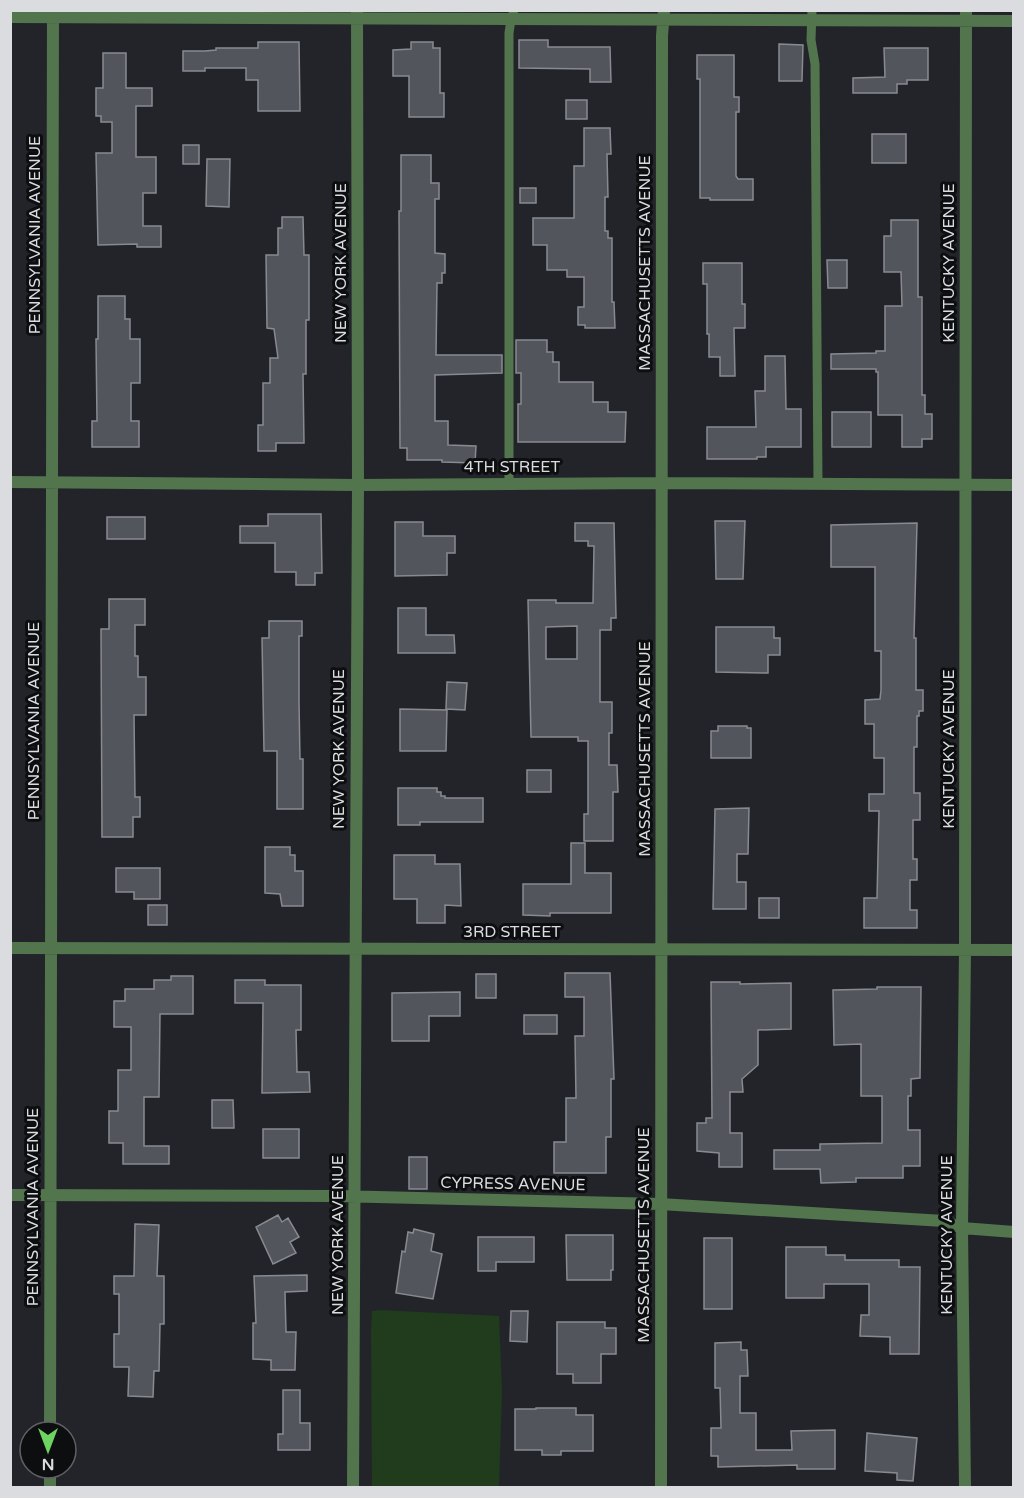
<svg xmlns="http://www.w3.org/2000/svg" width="1024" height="1498" viewBox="0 0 1024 1498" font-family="'Varela Round',sans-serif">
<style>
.green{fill:#213b1d}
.building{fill:#53555c;stroke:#888a92;stroke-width:1.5;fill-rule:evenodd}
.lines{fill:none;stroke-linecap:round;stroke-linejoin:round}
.service{stroke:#52754d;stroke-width:9}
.minor{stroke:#52754d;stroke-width:12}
.labels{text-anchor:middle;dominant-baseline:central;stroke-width:6;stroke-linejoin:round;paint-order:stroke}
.street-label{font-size:16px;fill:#dbdce0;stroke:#0d0e10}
</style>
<rect width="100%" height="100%" fill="#23242a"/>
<path class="green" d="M 380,1310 L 499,1316 L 502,1391 L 499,1487 L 375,1488 L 372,1485 L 371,1330 L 372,1311 Z"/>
<path class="building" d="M 519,40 L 548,40 L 548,47 L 610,47 L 611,82 L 590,82 L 590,69 L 519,68 Z
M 258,42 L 299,42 L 300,111 L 258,111 L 258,80 L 246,80 L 246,68 L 205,68 L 205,71 L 183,71 L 183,51 L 205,51 L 216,50 L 216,48 L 258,48 Z
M 411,42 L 433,42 L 433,48 L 440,48 L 440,93 L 444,93 L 444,117 L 409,117 L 409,76 L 393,76 L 393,50 L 411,49 Z
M 779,44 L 803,45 L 802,81 L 779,81 Z
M 884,48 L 928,48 L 928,80 L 907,80 L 907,84 L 897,84 L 897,93 L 853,93 L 853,78 L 885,77 Z
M 103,53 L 126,53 L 126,88 L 152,88 L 152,106 L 136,106 L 136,157 L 156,157 L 156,193 L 143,193 L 143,226 L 161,226 L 161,247 L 137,247 L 137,244 L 98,245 L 96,153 L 112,153 L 112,122 L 101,122 L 101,116 L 96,116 L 96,88 L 103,88 Z
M 697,55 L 734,55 L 734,97 L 739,97 L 739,112 L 736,112 L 736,176 L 738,179 L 753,179 L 753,200 L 710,200 L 710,198 L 700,198 L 700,79 L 697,79 Z
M 566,100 L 587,100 L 587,119 L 566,119 Z
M 584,128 L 610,128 L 611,154 L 607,154 L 608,197 L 605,197 L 605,231 L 608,231 L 608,238 L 612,238 L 612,302 L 614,302 L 615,328 L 585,328 L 585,325 L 578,325 L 578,307 L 584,307 L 584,277 L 567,277 L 567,270 L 547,270 L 547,245 L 533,245 L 533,218 L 574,218 L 574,166 L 584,166 Z
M 872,134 L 906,134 L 906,163 L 872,163 Z
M 183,145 L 199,145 L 199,164 L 183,164 Z
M 401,155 L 431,155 L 431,183 L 439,183 L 439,199 L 435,199 L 435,253 L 445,254 L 445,273 L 442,273 L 442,283 L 437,283 L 436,355 L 502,355 L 502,373 L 435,375 L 435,421 L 448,421 L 448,445 L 476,446 L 475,463 L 442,462 L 442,460 L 407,460 L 407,448 L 400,448 L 399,211 L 401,211 Z
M 207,159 L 230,159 L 229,207 L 206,206 Z
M 520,188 L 536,188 L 536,203 L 520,203 Z
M 282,217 L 303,217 L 304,255 L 309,255 L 309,320 L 306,320 L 306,374 L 303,374 L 304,443 L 276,443 L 276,451 L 258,451 L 258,425 L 263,425 L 263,383 L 270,383 L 270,358 L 278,358 L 274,329 L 267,328 L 266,255 L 278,255 L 278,228 L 282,228 Z
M 891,220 L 918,220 L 918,297 L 922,297 L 922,395 L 925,395 L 925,414 L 932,414 L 932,439 L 922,439 L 922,447 L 902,447 L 902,415 L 878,415 L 878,372 L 876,372 L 876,369 L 831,369 L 831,354 L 876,353 L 876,351 L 885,351 L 885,306 L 902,306 L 901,272 L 884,272 L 884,236 L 891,236 Z
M 827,260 L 847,260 L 847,288 L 828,288 Z
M 703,263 L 742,263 L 742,304 L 745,304 L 745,328 L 734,328 L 735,376 L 720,376 L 720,357 L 709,357 L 709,334 L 707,334 L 707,284 L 703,284 Z
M 98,296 L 125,296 L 125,319 L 130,319 L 130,339 L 140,339 L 140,383 L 131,383 L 131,421 L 139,421 L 139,447 L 92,447 L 92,421 L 97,421 L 96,339 L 98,339 Z
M 516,340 L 547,340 L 547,352 L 553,352 L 553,362 L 559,362 L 559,382 L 593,382 L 593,402 L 608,402 L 608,412 L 626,412 L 625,442 L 518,442 L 518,404 L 521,404 L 521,373 L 516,373 Z
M 765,356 L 785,356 L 786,409 L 801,409 L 801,447 L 766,447 L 766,457 L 757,457 L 757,459 L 707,459 L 707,427 L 756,427 L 755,391 L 765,391 Z
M 832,412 L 871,412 L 871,447 L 832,447 Z
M 268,514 L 321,514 L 322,573 L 315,573 L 315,585 L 296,585 L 296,572 L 275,572 L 275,543 L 240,543 L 240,526 L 268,526 Z
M 107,517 L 145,517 L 145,539 L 107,539 Z
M 715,521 L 745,521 L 743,579 L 716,579 Z
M 395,522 L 423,522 L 423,536 L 455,536 L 455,553 L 447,553 L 447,575 L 395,576 Z
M 575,523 L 614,523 L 616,618 L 611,618 L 611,630 L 600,630 L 600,702 L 612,702 L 612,733 L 609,733 L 609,765 L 617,765 L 618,792 L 613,792 L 613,841 L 584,841 L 584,814 L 588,814 L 588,741 L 578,741 L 578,737 L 531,737 L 528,600 L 556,600 L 556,603 L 593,603 L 594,546 L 588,546 L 588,541 L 575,541 ZM 577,626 L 577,659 L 546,659 L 546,627 Z
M 917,523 L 914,638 L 916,638 L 916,690 L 923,690 L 923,711 L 919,711 L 919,716 L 917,716 L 917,747 L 914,747 L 914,793 L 920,793 L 920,820 L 913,820 L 913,859 L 917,859 L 917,880 L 910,880 L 910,910 L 917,910 L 917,928 L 864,928 L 864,898 L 877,898 L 879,811 L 869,811 L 869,794 L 884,794 L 884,758 L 874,758 L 874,724 L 865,724 L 865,700 L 880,699 L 881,690 L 881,651 L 875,651 L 875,567 L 831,567 L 831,525 Z
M 109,599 L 145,599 L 145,625 L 135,625 L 135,656 L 138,656 L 138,677 L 146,677 L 146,715 L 134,715 L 135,797 L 140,797 L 140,817 L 133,817 L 133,837 L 102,837 L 101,629 L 109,629 Z
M 398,608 L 426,608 L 426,635 L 454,635 L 455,653 L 398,653 Z
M 269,621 L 302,621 L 302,636 L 299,636 L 299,702 L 300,759 L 303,759 L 303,809 L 277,809 L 277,751 L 264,751 L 262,638 L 269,638 Z
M 716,627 L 774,627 L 774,638 L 780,638 L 780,655 L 768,655 L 768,673 L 716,672 Z
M 447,682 L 467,683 L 465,710 L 446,709 Z
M 400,709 L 447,710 L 446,751 L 400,751 Z
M 718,726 L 747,726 L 747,728 L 751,728 L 751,758 L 711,758 L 711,731 L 718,731 Z
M 527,770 L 551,770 L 551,792 L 527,792 Z
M 398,788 L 437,788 L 437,792 L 441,792 L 441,796 L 445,796 L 445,798 L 483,798 L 483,822 L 420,822 L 420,825 L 398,825 Z
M 749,808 L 748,854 L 737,854 L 737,882 L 746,882 L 746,909 L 713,909 L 715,809 Z
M 571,843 L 585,843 L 585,873 L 611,873 L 611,913 L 550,913 L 550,916 L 523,915 L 523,884 L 571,884 Z
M 265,847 L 290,847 L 290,855 L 295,855 L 295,871 L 303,871 L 303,906 L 282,906 L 280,894 L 265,893 Z
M 394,855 L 435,855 L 435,864 L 460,864 L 461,906 L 445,905 L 445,923 L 417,923 L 417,899 L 394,899 Z
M 116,868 L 160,868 L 160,899 L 134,899 L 134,892 L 116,892 Z
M 759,898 L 779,898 L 779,918 L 759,918 Z
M 148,905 L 167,905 L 167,925 L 148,925 Z
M 565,973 L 610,973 L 614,1079 L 611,1079 L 611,1137 L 606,1137 L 606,1173 L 554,1173 L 554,1142 L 566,1142 L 566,1098 L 576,1098 L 575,1036 L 584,1036 L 584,997 L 565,997 Z
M 476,974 L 496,974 L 496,998 L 476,998 Z
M 171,976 L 193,976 L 193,1014 L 160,1014 L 159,1097 L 144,1097 L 144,1146 L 169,1146 L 169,1164 L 123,1164 L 123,1143 L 109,1143 L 109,1111 L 118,1111 L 118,1070 L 131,1070 L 131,1027 L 114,1027 L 114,1001 L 125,1001 L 125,989 L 154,989 L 154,980 L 171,980 Z
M 235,980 L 265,980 L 265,985 L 301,985 L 301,1030 L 296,1030 L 297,1072 L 309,1072 L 310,1092 L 262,1093 L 263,1003 L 235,1003 Z
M 711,982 L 740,982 L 740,984 L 791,983 L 791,1029 L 758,1030 L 758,1065 L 742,1079 L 743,1092 L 730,1092 L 730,1133 L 742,1133 L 742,1167 L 719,1167 L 719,1153 L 697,1151 L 697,1123 L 706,1123 L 706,1118 L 712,1118 Z
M 877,987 L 921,987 L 920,1078 L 911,1079 L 911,1096 L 908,1096 L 908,1130 L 920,1130 L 920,1166 L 903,1166 L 903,1178 L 856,1178 L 856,1182 L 821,1183 L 820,1169 L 774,1169 L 774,1150 L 820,1150 L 820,1144 L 882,1143 L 882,1096 L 861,1096 L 861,1044 L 834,1045 L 833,990 L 877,989 Z
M 460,992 L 460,1016 L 429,1016 L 429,1041 L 392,1041 L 392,993 Z
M 524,1015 L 557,1015 L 557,1034 L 524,1034 Z
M 212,1100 L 233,1100 L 234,1128 L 212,1128 Z
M 263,1129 L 299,1129 L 299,1158 L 263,1158 Z
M 409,1157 L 427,1157 L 427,1189 L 409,1189 Z
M 278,1215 L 282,1222 L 288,1218 L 299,1237 L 290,1242 L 296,1253 L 273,1264 L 256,1227 Z
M 135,1224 L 159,1225 L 157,1276 L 164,1276 L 164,1324 L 160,1324 L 159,1371 L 154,1371 L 153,1397 L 128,1396 L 129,1367 L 114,1367 L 114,1334 L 119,1334 L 119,1294 L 114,1294 L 114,1276 L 134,1276 Z
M 414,1229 L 434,1234 L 431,1251 L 442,1254 L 433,1299 L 396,1293 L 402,1251 L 405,1252 L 408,1232 L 413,1233 Z
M 566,1235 L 613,1235 L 613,1270 L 611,1270 L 611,1280 L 567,1280 Z
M 478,1237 L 534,1237 L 534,1262 L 496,1262 L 496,1271 L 478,1271 Z
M 704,1238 L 732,1238 L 732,1309 L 704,1309 Z
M 786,1247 L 826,1247 L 826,1255 L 845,1255 L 845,1260 L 899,1260 L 899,1267 L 920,1267 L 919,1354 L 890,1354 L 890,1337 L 860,1336 L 861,1315 L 869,1315 L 869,1284 L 824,1284 L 824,1298 L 786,1298 Z
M 307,1275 L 307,1291 L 285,1292 L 286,1332 L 296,1332 L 295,1370 L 271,1370 L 271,1360 L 253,1359 L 253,1323 L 256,1323 L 254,1276 Z
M 511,1311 L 528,1311 L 527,1342 L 510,1341 Z
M 557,1322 L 605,1322 L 605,1328 L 616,1328 L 616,1354 L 601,1354 L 601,1383 L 573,1383 L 573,1374 L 557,1374 Z
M 741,1342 L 741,1350 L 747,1350 L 748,1376 L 740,1376 L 740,1413 L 756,1413 L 756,1450 L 792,1450 L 791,1431 L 835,1430 L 835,1469 L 797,1469 L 797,1465 L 718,1467 L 718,1456 L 711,1456 L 711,1428 L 721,1428 L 720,1388 L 715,1388 L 715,1343 Z
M 283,1390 L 300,1390 L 300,1423 L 310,1423 L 310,1450 L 278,1450 L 278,1434 L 283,1434 Z
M 536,1408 L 576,1408 L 576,1415 L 593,1415 L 593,1451 L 561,1451 L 561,1455 L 542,1455 L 542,1450 L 515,1450 L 515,1409 L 536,1409 Z
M 867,1433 L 917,1438 L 913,1481 L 897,1480 L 897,1473 L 865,1471 Z"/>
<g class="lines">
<path class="service" d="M 812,10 L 811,40 L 815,64 L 818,484
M 509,483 L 509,33 L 511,20 L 514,10"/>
<path class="minor" d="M 10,17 L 1014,21
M 10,482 L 358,485 L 662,483 L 1014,485
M 10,948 L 1014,950
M 10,1195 L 336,1196 L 660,1204 L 944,1221 L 962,1228 L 1014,1232
M 50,1432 L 53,10
M 50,1468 L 50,1488
M 353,1488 L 358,485 L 357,10
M 661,1488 L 662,36 L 664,10
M 965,1488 L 962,1228 L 965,950 L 966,10"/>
</g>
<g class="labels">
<g class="street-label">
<text transform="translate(35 235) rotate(-90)">PENNSYLVANIA AVENUE</text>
<text transform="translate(341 263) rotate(-90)">NEW YORK AVENUE</text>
<text transform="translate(645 263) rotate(-90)">MASSACHUSETTS AVENUE</text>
<text transform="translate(949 263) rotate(-90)">KENTUCKY AVENUE</text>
<text x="512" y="467">4TH STREET</text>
<text transform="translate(34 721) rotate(-90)">PENNSYLVANIA AVENUE</text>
<text transform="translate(339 749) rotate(-90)">NEW YORK AVENUE</text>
<text transform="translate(645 749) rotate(-90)">MASSACHUSETTS AVENUE</text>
<text transform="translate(949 749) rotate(-90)">KENTUCKY AVENUE</text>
<text x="512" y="932">3RD STREET</text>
<text transform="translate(513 1184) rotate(1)">CYPRESS AVENUE</text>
<text transform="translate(33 1207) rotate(-90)">PENNSYLVANIA AVENUE</text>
<text transform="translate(338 1235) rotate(-90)">NEW YORK AVENUE</text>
<text transform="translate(644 1235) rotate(-90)">MASSACHUSETTS AVENUE</text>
<text transform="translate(947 1235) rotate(-90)">KENTUCKY AVENUE</text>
</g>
</g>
<rect width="1024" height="1498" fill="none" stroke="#dbdce0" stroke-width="24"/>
<g transform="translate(48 1450) rotate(180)"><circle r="28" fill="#0d0e10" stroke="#5f6063" stroke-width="1.5"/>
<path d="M0-4.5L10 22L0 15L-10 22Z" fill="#6ed360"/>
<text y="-9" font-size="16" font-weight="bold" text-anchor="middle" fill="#dbdce0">N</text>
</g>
</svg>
